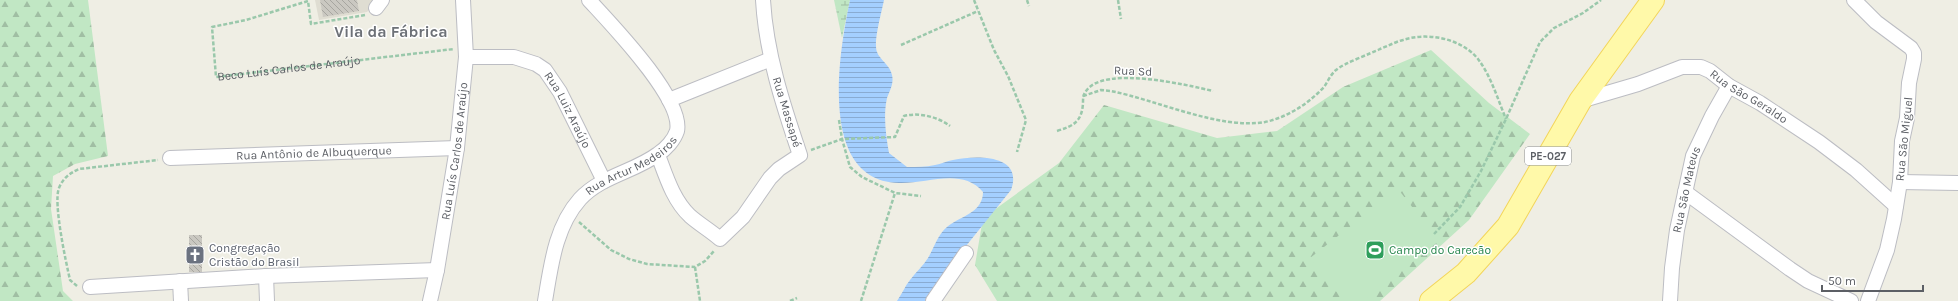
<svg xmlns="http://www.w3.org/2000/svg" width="1958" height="301" viewBox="0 0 1958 301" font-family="Karla,sans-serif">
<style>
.education{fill:#dfddd2}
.forest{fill:url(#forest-firs)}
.wetland{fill:url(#wetland-marsh)}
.park{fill:#c1e7c4}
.water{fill:url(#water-rules)}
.building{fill:url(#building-back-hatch)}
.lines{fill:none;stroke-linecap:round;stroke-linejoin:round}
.street-casing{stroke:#bcbdc3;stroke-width:16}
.primary-casing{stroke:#f3d55a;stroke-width:24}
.path{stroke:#9ac8ab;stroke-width:2.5;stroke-dasharray:4 2;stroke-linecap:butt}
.street{stroke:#fff;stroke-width:14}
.primary{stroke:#fff9a9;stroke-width:22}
.labels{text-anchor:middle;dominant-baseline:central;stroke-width:3;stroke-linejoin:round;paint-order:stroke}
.shield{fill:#fff;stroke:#8d8f93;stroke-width:1}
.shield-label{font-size:11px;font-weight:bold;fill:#5c5f65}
.street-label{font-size:12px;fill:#5c5f65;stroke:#fff}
.worship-label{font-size:12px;fill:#5b616d;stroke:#fff;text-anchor:start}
.leisure-label{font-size:12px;fill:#27864d;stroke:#fff;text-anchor:start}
.district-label{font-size:16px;font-weight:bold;fill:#6d7177;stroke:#fff}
</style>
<defs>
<pattern id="forest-firs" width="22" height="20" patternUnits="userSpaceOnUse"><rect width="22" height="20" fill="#c1e7c4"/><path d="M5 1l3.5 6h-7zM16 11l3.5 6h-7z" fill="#a0bea3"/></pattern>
<pattern id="wetland-marsh" width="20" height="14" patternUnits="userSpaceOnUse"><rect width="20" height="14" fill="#c1e7c4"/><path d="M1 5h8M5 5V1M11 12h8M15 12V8" fill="none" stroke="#a0bea3"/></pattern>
<pattern id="water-rules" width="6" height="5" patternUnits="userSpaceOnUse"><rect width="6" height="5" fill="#a4cfff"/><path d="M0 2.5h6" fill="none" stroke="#89abd2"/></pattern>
<pattern id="building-back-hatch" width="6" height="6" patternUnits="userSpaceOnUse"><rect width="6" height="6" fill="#cac8c1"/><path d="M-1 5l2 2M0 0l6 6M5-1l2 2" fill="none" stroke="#a7a6a0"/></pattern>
</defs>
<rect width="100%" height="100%" fill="#efeee4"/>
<path class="education" d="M 315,0 L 378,0 L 367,12 L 319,20 Z"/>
<path class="forest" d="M 0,0 L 88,0 L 108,156 L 75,164 L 53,176 L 51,209 L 63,291 L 73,301 L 0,301 Z
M 1431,50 L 1489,103 L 1530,134 L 1469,220 L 1380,301 L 997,301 L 975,265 L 983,218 L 1059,163 L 1104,105 L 1217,138 L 1277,131 L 1343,87 Z"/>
<path class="wetland" d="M 834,0 L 850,0 L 842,38 Z"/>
<path class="park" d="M 1398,189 L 1439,241 L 1363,301 L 1344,301 L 1310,258 Z"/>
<path class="water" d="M 850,0 L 884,0 C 882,11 873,42 877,52 C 880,60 890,65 892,75 C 894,83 890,90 887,98 C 883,116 886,136 889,153 L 907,167 C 917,167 926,167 935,165 C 941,164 947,161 953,160 C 976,155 1024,154 1011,190 L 958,256 L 928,301 L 897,301 C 902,294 905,286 910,280 C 916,272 923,266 928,258 C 934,248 938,234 947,227 C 960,216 983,213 983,192 C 962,167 927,184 899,183 C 817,181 839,52 850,0 Z"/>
<path class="building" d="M 320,0 L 357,0 L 359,11 L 323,17 Z
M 189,235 L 202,235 L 202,272 L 189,272 Z"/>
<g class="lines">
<g class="street-casing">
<g id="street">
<path d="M 1854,0 L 1876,22 L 1911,48 L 1914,53 L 1914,59 L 1909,83 L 1907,118 L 1902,141 L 1900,182 L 1894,219 L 1887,250 L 1868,301"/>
<path d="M 376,8 L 382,0"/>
<path id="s2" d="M 466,57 L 514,57 L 536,64 L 545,70 L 560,92 L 604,181"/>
<path d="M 669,100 L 771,59"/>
<path id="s3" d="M 1580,101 L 1638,84 L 1682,67 L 1701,67 L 1710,71 L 1729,86 L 1760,103 L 1819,142 L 1856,170 L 1896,206"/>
<path d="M 658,155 C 666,176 673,200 690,216 C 699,224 711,231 720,239 L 743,217 L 770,178 L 779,169 L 800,155 C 783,105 766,53 763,0"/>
<path id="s4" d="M 170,158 L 457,148"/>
<path d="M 1900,182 L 1958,183"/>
<path d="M 1685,192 L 1790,269 L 1808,281 L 1851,301"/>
<path d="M 266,276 L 267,301"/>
<path d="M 180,281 L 181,301"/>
<path d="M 90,287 L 266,276 L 437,270"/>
<path id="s5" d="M 430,301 L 437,270 L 457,148 L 466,57 L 463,0"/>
<path id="s6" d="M 545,301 C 551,266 555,227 580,199 C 601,176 634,172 658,154 C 666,149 674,140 677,131 C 684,99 610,23 589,0"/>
<path d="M 933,301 L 966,253"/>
<path id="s7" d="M 1670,301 L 1672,268 L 1677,230 L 1693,156 L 1712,116 L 1729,86"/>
</g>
</g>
<g class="primary-casing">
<path id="primary" d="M 1431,301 L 1466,273 L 1508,226 L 1580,101 L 1653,0"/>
</g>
<g class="path">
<path d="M 974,0 L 994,50 L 1008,76 L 1026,120 L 1017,152"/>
<path d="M 1027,0 L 1029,6"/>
<path d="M 1118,0 L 1121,19"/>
<path id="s1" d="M 365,15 L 311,24 L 308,1 L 246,20 L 212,27 L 216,77 L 454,49"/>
<path d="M 901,45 L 978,11"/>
<path d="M 1083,96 L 1101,90 L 1111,91 C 1156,100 1221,130 1265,122 C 1288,117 1308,104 1324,87 C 1328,81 1331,74 1336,70 C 1344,63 1370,54 1380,49 C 1388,46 1395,42 1403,40 C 1427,32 1461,38 1478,59 C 1491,76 1498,100 1506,119"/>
<path d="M 839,120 L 842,139 L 850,167 L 862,177 L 895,193 L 921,196"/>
<path d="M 1057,131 C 1073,126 1082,122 1083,103 C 1083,98 1083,95 1086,91 C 1104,65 1187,85 1213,91"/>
<path d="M 811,150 L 842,139 L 895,137 L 904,116 C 919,112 938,117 950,126"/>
<path d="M 579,222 L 611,250 L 629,259 L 647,264 L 695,267 L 705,261 L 714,251"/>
<path d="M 1434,234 L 1460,207 L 1481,171 L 1506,119 L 1540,42 L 1554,28 L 1583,13 L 1601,0"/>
<path d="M 695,267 L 700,301"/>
<path d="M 77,286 L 70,280 C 66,262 53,203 59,188 C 63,178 70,173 79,169 L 158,160"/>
<path d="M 790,301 L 797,298"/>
<path d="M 861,301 L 895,193"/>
</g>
<use href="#street" class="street"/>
<use href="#primary" class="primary"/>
</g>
<defs>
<g id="stadium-square" transform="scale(1)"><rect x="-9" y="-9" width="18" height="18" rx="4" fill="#2e9e5b" stroke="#fff"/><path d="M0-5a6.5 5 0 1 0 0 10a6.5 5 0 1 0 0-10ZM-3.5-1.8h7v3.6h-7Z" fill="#fff"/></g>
<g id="church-square" transform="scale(1)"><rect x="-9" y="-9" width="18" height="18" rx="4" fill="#6b7280" stroke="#fff"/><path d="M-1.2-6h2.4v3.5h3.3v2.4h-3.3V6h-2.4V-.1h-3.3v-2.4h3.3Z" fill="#fff"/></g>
</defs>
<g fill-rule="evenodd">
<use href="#stadium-square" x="1375" y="250"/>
<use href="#church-square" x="195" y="255"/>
</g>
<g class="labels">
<rect class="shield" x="1525" y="147" width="46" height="18" rx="3"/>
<g class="shield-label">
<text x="1548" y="156">PE-027</text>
</g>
<g class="street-label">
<text stroke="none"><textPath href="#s1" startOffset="301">Beco Luís Carlos de Araújo</textPath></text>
<text transform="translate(1133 71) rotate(2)">Rua Sd</text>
<text stroke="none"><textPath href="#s3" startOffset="183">Rua São Geraldo</textPath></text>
<text stroke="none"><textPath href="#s2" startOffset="128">Rua Luiz Araújo</textPath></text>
<text transform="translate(787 112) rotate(73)">Rua Massapé</text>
<text transform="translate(1904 139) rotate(-84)">Rua São Miguel</text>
<text stroke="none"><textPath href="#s5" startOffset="152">Rua Luís Carlos de Araújo</textPath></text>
<text stroke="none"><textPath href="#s4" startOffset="144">Rua Antônio de Albuquerque</textPath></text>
<text stroke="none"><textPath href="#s6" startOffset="171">Rua Artur Medeiros</textPath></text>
<text stroke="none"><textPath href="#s7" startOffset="113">Rua São Mateus</textPath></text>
</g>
<g class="worship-label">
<text x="209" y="248">Congregação<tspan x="209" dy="14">Cristão do Brasil</tspan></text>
</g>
<g class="leisure-label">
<text x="1389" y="250">Campo do Carecão</text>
</g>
<g class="district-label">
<text x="391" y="31">Vila da Fábrica</text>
</g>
</g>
<path d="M1822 285v6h101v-6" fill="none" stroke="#5c5f65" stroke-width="2"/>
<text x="1828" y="285" font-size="12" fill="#5c5f65" stroke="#ffffff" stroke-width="3" paint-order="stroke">50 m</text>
</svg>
